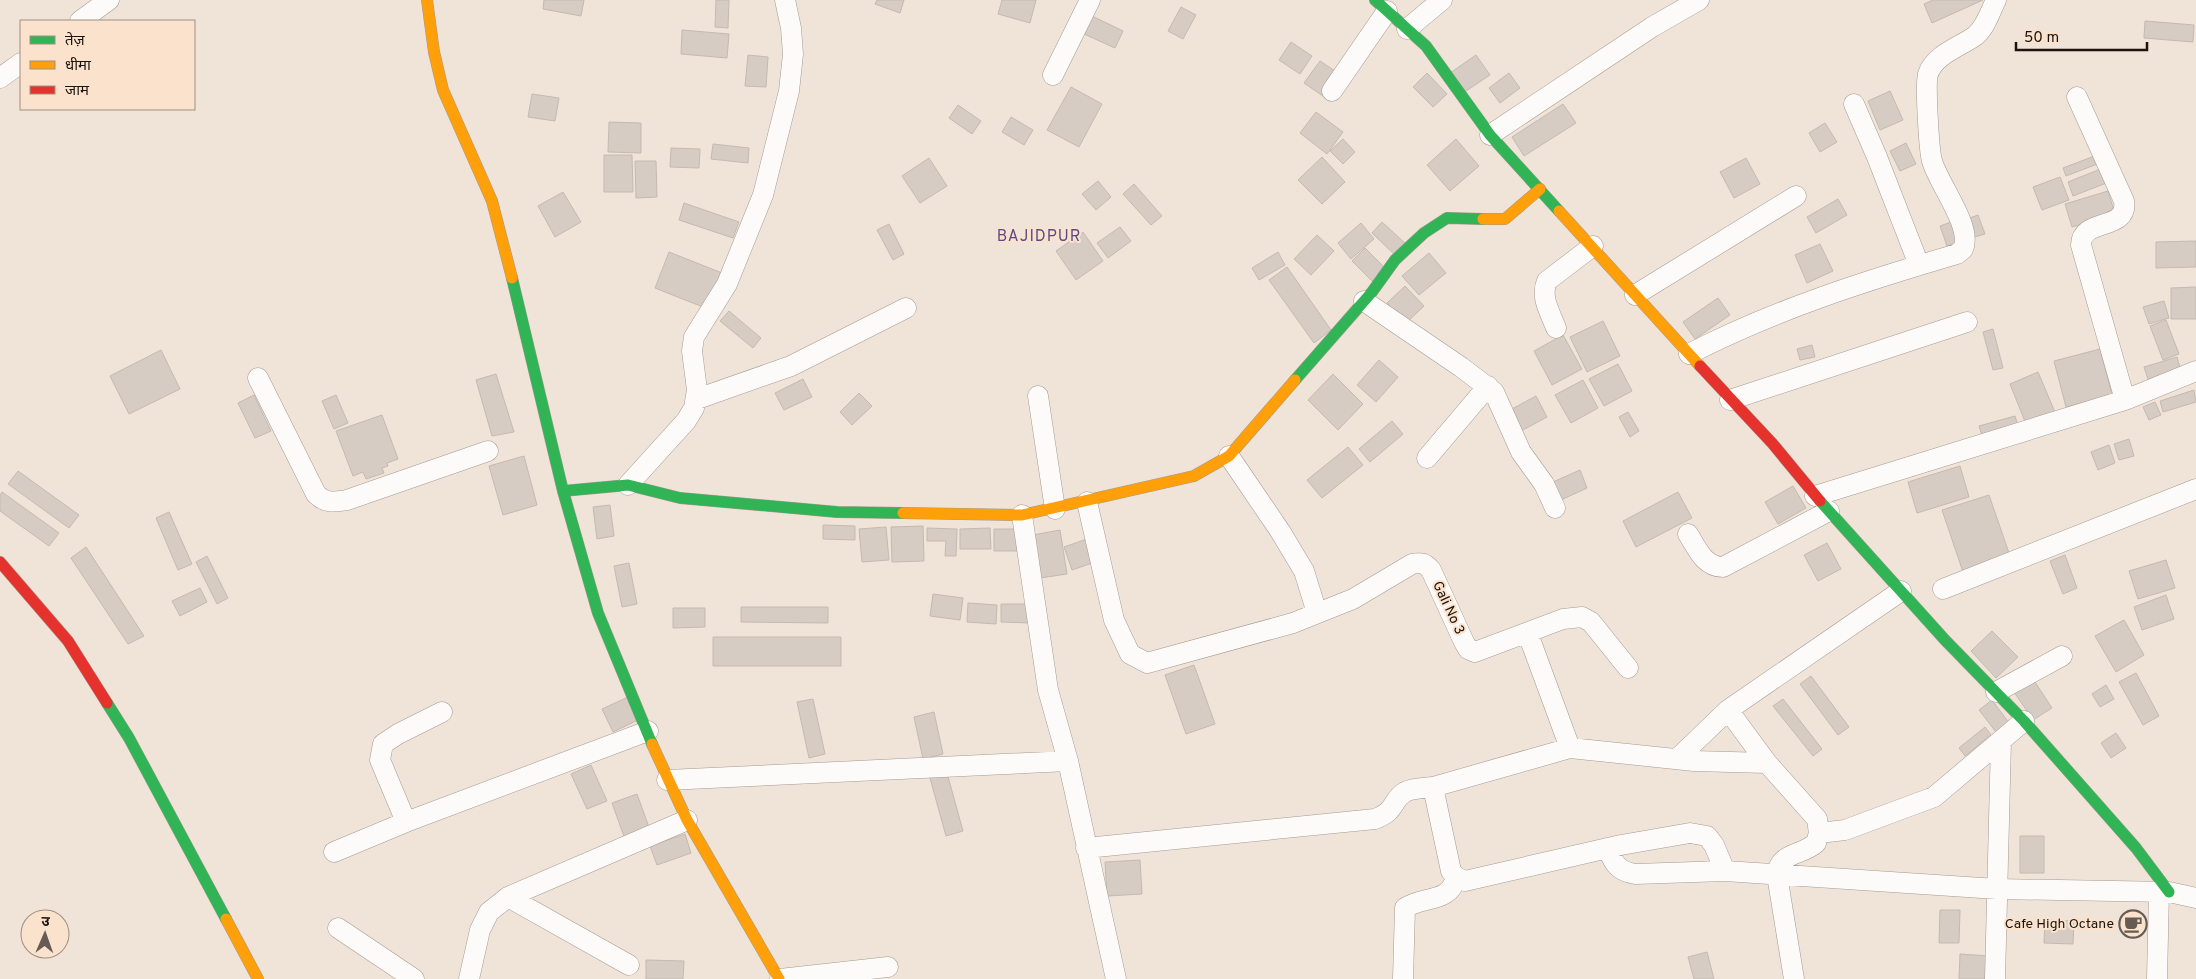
<svg xmlns="http://www.w3.org/2000/svg" width="2196" height="979" viewBox="0 0 2196 979" font-family="Overpass,'Noto Sans Devanagari',sans-serif">
<style>
.building{fill:#d6ccc3;stroke:#c4bab1}
.lines{fill:none;stroke-linecap:round;stroke-linejoin:round}
.street-casing{stroke:#a49a92;stroke-width:21}
.fast-casing{stroke:#a49a92;stroke-width:12}
.slow-casing{stroke:#a49a92;stroke-width:12}
.jam-casing{stroke:#a49a92;stroke-width:12}
.street{stroke:#fdfbf9;stroke-width:20}
.fast{stroke:#30b455;stroke-width:11}
.slow{stroke:#ff9f0a;stroke-width:11}
.jam{stroke:#e5322d;stroke-width:11}
.labels{text-anchor:middle;dominant-baseline:central;stroke-width:4;stroke-linejoin:round;paint-order:stroke}
.street-label{font-size:14px;fill:#1b130c;stroke:#fae2cd}
.poi-label{font-size:14px;fill:#1b130c;stroke:#fae2cd;text-anchor:end}
.quarter-label{font-size:16px;letter-spacing:1px;fill:#5a4a88;stroke:#fae2cd}
</style>
<rect width="100%" height="100%" fill="#f0e3d8"/>
<path class="building" d="M 544,0 L 584,0 L 581,16 L 543,9 Z
M 716,0 L 729,0 L 728,28 L 715,27 Z
M 877,0 L 904,0 L 900,13 L 875,4 Z
M 1002,0 L 1036,0 L 1030,23 L 998,14 Z
M 1933,0 L 1983,0 L 1932,23 L 1924,4 Z
M 1181,7 L 1196,15 L 1183,39 L 1168,31 Z
M 1092,16 L 1123,31 L 1115,48 L 1084,34 Z
M 2145,21 L 2194,25 L 2193,42 L 2144,38 Z
M 682,30 L 729,34 L 727,58 L 681,54 Z
M 1291,42 L 1312,56 L 1300,74 L 1279,60 Z
M 748,55 L 768,57 L 766,87 L 745,86 Z
M 1476,55 L 1490,75 L 1463,93 L 1450,73 Z
M 1320,61 L 1338,73 L 1323,96 L 1304,83 Z
M 1427,73 L 1447,94 L 1433,107 L 1413,87 Z
M 1509,73 L 1520,88 L 1500,103 L 1489,88 Z
M 1071,87 L 1102,104 L 1079,147 L 1047,130 Z
M 1890,91 L 1903,120 L 1880,130 L 1868,101 Z
M 532,94 L 559,98 L 555,121 L 528,117 Z
M 1563,104 L 1576,123 L 1524,156 L 1512,137 Z
M 958,105 L 981,121 L 972,134 L 949,118 Z
M 1316,112 L 1343,132 L 1327,154 L 1300,133 Z
M 1011,117 L 1033,130 L 1024,145 L 1002,132 Z
M 609,122 L 641,123 L 641,153 L 608,152 Z
M 1825,123 L 1837,142 L 1820,152 L 1809,133 Z
M 1343,139 L 1355,152 L 1343,164 L 1330,151 Z
M 1456,139 L 1479,166 L 1450,191 L 1427,165 Z
M 1906,143 L 1916,164 L 1900,171 L 1890,151 Z
M 713,144 L 749,148 L 748,163 L 711,159 Z
M 671,148 L 700,149 L 699,168 L 670,167 Z
M 604,155 L 632,155 L 633,192 L 604,192 Z
M 2097,155 L 2100,163 L 2066,176 L 2063,168 Z
M 1322,157 L 1345,182 L 1322,204 L 1298,180 Z
M 929,158 L 947,186 L 920,203 L 902,176 Z
M 1746,158 L 1760,184 L 1734,198 L 1720,172 Z
M 635,161 L 656,161 L 657,197 L 636,198 Z
M 2103,168 L 2109,182 L 2073,196 L 2068,182 Z
M 2060,177 L 2069,200 L 2042,210 L 2033,187 Z
M 1098,181 L 1111,197 L 1096,210 L 1082,194 Z
M 1134,184 L 1162,216 L 1151,225 L 1123,194 Z
M 2108,191 L 2115,214 L 2072,227 L 2065,204 Z
M 563,192 L 581,222 L 555,237 L 538,206 Z
M 1838,199 L 1847,215 L 1816,233 L 1807,217 Z
M 684,203 L 739,222 L 733,238 L 679,220 Z
M 1978,215 L 1985,234 L 1971,238 L 1964,220 Z
M 1954,221 L 1961,242 L 1947,246 L 1940,226 Z
M 1382,222 L 1407,245 L 1396,256 L 1372,233 Z
M 1361,223 L 1374,239 L 1351,259 L 1338,243 Z
M 889,224 L 904,254 L 893,260 L 877,230 Z
M 1120,227 L 1131,241 L 1108,258 L 1097,243 Z
M 1083,232 L 1103,261 L 1076,280 L 1056,251 Z
M 1317,235 L 1334,251 L 1311,275 L 1294,259 Z
M 2196,241 L 2196,267 L 2156,268 L 2156,242 Z
M 1820,244 L 1833,271 L 1807,283 L 1795,255 Z
M 1365,248 L 1385,268 L 1372,281 L 1352,261 Z
M 669,252 L 722,273 L 708,309 L 655,288 Z
M 1278,252 L 1285,265 L 1259,280 L 1252,268 Z
M 1429,253 L 1446,273 L 1419,295 L 1402,276 Z
M 1287,267 L 1331,330 L 1314,343 L 1269,280 Z
M 1405,286 L 1424,306 L 1406,323 L 1387,303 Z
M 2196,287 L 2196,319 L 2171,319 L 2171,288 Z
M 1718,298 L 1730,315 L 1695,339 L 1683,322 Z
M 2164,301 L 2169,318 L 2149,324 L 2143,307 Z
M 729,311 L 761,338 L 753,348 L 720,321 Z
M 2166,320 L 2179,354 L 2163,360 L 2150,326 Z
M 1603,321 L 1620,356 L 1587,372 L 1570,337 Z
M 1993,329 L 2003,368 L 1993,370 L 1983,332 Z
M 1563,335 L 1582,369 L 1552,385 L 1534,351 Z
M 1812,345 L 1815,357 L 1800,360 L 1797,349 Z
M 2100,349 L 2112,395 L 2066,407 L 2054,361 Z
M 161,350 L 180,389 L 129,414 L 110,376 Z
M 2177,357 L 2182,375 L 2150,385 L 2144,367 Z
M 1379,360 L 1398,377 L 1376,402 L 1357,385 Z
M 1618,364 L 1632,391 L 1604,406 L 1589,379 Z
M 2038,372 L 2057,417 L 2028,429 L 2010,384 Z
M 496,374 L 514,432 L 492,436 L 476,380 Z
M 1333,374 L 1363,404 L 1338,430 L 1308,400 Z
M 803,379 L 812,397 L 784,410 L 775,393 Z
M 1583,380 L 1598,408 L 1571,423 L 1555,395 Z
M 2194,390 L 2196,402 L 2163,412 L 2160,401 Z
M 859,393 L 872,406 L 852,425 L 840,412 Z
M 254,395 L 271,431 L 255,438 L 238,403 Z
M 336,395 L 348,423 L 334,429 L 322,401 Z
M 1536,396 L 1547,417 L 1521,431 L 1510,410 Z
M 2155,402 L 2161,415 L 2149,420 L 2143,407 Z
M 1628,412 L 1639,431 L 1630,437 L 1619,417 Z
M 382,415 L 398,459 L 387,463 L 388,466 L 382,468 L 384,473 L 366,479 L 363,472 L 353,476 L 336,431 Z
M 2015,416 L 2020,432 L 1984,442 L 1979,426 Z
M 1392,421 L 1403,434 L 1370,462 L 1359,449 Z
M 2129,439 L 2134,456 L 2119,460 L 2114,444 Z
M 2109,445 L 2115,463 L 2098,470 L 2091,452 Z
M 1348,447 L 1363,465 L 1322,498 L 1307,480 Z
M 524,456 L 537,505 L 503,515 L 489,466 Z
M 1960,466 L 1969,497 L 1917,513 L 1908,482 Z
M 1580,470 L 1587,488 L 1561,500 L 1553,482 Z
M 18,471 L 79,515 L 69,528 L 8,484 Z
M 1793,486 L 1806,508 L 1778,524 L 1765,502 Z
M 2,492 L 59,533 L 49,546 L 0,511 L 0,495 Z
M 1678,492 L 1692,518 L 1636,547 L 1623,521 Z
M 1989,495 L 2010,556 L 1963,572 L 1942,510 Z
M 610,505 L 614,536 L 597,539 L 593,507 Z
M 169,512 L 192,564 L 178,570 L 156,518 Z
M 823,525 L 855,526 L 855,540 L 823,539 Z
M 923,526 L 924,561 L 892,562 L 891,527 Z
M 886,527 L 889,560 L 862,562 L 859,529 Z
M 927,528 L 957,529 L 956,556 L 945,556 L 946,541 L 927,541 Z
M 990,528 L 991,549 L 960,549 L 960,529 Z
M 994,529 L 1022,529 L 1022,551 L 994,551 Z
M 1060,530 L 1067,574 L 1040,578 L 1033,535 Z
M 1087,539 L 1095,562 L 1072,570 L 1064,547 Z
M 1827,543 L 1841,569 L 1818,581 L 1804,555 Z
M 86,547 L 144,636 L 128,644 L 71,558 Z
M 2065,555 L 2077,588 L 2063,594 L 2050,561 Z
M 207,556 L 228,598 L 217,604 L 196,562 Z
M 2166,560 L 2175,588 L 2138,599 L 2129,571 Z
M 629,563 L 637,604 L 622,607 L 614,566 Z
M 200,588 L 207,602 L 180,616 L 172,601 Z
M 933,594 L 963,598 L 960,620 L 930,616 Z
M 2166,595 L 2174,619 L 2142,630 L 2134,607 Z
M 968,603 L 997,605 L 996,624 L 967,622 Z
M 1001,604 L 1031,604 L 1031,623 L 1001,622 Z
M 741,607 L 828,607 L 828,623 L 741,622 Z
M 673,608 L 705,608 L 705,627 L 673,628 Z
M 2124,620 L 2144,655 L 2116,672 L 2095,636 Z
M 1992,631 L 2018,657 L 1996,678 L 1971,651 Z
M 713,637 L 841,637 L 841,666 L 713,666 Z
M 1194,665 L 1215,724 L 1186,734 L 1165,675 Z
M 2136,673 L 2159,716 L 2143,725 L 2119,682 Z
M 1811,676 L 1849,727 L 1838,735 L 1800,684 Z
M 2031,676 L 2052,708 L 2033,720 L 2012,689 Z
M 2106,685 L 2114,699 L 2100,707 L 2092,694 Z
M 628,697 L 638,720 L 613,732 L 602,709 Z
M 813,699 L 825,754 L 809,758 L 797,702 Z
M 1783,699 L 1822,749 L 1813,756 L 1773,706 Z
M 1992,700 L 2009,723 L 1996,732 L 1979,710 Z
M 934,712 L 943,754 L 923,759 L 914,717 Z
M 1985,727 L 1991,735 L 1965,756 L 1959,748 Z
M 2116,733 L 2126,748 L 2111,758 L 2101,743 Z
M 591,765 L 607,801 L 587,809 L 571,774 Z
M 947,773 L 963,831 L 946,836 L 930,778 Z
M 637,794 L 651,833 L 626,842 L 612,803 Z
M 685,834 L 691,853 L 657,865 L 650,846 Z
M 2020,836 L 2044,836 L 2044,873 L 2020,873 Z
M 1140,860 L 1142,894 L 1107,896 L 1105,862 Z
M 1940,910 L 1960,910 L 1959,943 L 1939,943 Z
M 2045,920 L 2074,921 L 2073,944 L 2044,943 Z
M 1707,952 L 1714,979 L 1694,979 L 1688,957 Z
M 1960,954 L 1989,956 L 1988,979 L 1959,979 Z
M 646,960 L 684,961 L 683,979 L 646,979 Z"/>
<g class="lines">
<g class="street-casing">
<path id="street" d="M 80,21 L 109,0
M 1407,29 L 1442,0
M 1053,75 L 1090,0
M 0,78 L 21,63
M 1332,91 L 1387,11
M 2077,97 L 2124,201 C 2129,232 2081,217 2081,245 L 2125,400
M 1854,104 L 1877,157 L 1919,265
M 1490,135 L 1652,27 L 1699,0
M 1635,295 L 1796,196
M 1364,301 L 1461,367 L 1494,392 L 1521,452 L 1544,484 L 1555,508
M 1556,328 C 1550,312 1540,297 1547,281 L 1593,246
M 1689,354 C 1774,310 1865,281 1957,254 L 1963,249 C 1973,227 1939,185 1932,161 C 1929,150 1925,84 1928,74 C 1935,54 1960,47 1975,36 C 1986,27 1990,12 1996,0
M 258,378 L 316,494 C 326,504 334,502 347,500 L 488,451
M 1038,396 L 1055,509
M 697,399 L 791,366 L 906,308
M 1730,400 L 1967,322
M 1229,456 L 1280,531 L 1304,571 L 1317,613
M 1427,458 L 1488,386
M 628,485 L 686,421 L 694,408 L 697,390 L 692,351 L 694,337 L 727,284 L 763,195 L 789,91 L 793,54 L 791,28 L 785,0
M 1815,496 L 2125,400 L 2196,371
M 1087,502 L 1114,620 L 1130,654 L 1147,663 L 1293,623 L 1353,599 L 1412,564 C 1421,562 1425,563 1431,570 L 1464,642 L 1468,649 L 1475,652 L 1563,619 L 1582,617 L 1591,622 L 1628,668
M 1022,515 L 1048,690 L 1068,761
M 1688,534 C 1697,548 1704,567 1723,567 L 1829,511
M 1943,589 L 2196,489
M 1528,634 L 1570,748
M 1996,692 L 2062,656
M 1728,710 L 1767,763 L 1817,819 L 1819,833 L 1816,843 C 1801,856 1779,852 1777,875 L 1794,979
M 1677,759 L 1728,710 L 1901,591
M 667,780 L 1068,761 L 1116,979
M 1433,787 L 1451,871 L 1456,877 L 1465,881 L 1621,845 L 1690,833 L 1707,836 L 1714,845 L 1725,871
M 406,822 L 380,760 L 383,744 L 398,734 L 442,712
M 1819,833 L 1845,830 L 1934,797 L 2024,721
M 1086,848 L 1375,819 C 1397,811 1391,800 1405,792 C 1413,788 1424,788 1433,787 L 1570,748 L 1694,761 L 1767,763
M 1607,848 C 1614,863 1617,871 1635,874 L 1725,871 L 1997,889 L 2169,892 L 2196,898
M 334,852 L 406,822 L 648,731
M 508,897 L 629,965
M 338,928 L 414,979
M 469,979 L 480,930 L 489,912 L 508,897 L 687,820
M 780,979 L 888,967
M 1403,979 L 1405,908 C 1424,895 1450,904 1456,877
M 1995,979 L 2001,741
M 2157,979 L 2159,892"/>
</g>
<g class="fast-casing">
<path id="fast" d="M 1375,0 L 1426,46 L 1490,135 L 1559,211
M 512,278 L 563,491 L 598,613 L 652,744
M 1295,380 L 1372,292 L 1395,260 L 1424,233 L 1447,218 L 1483,219
M 563,491 L 628,485 L 680,498 L 837,512 L 903,513
M 1820,501 L 1945,640 L 2024,721 L 2136,848 L 2169,892
M 107,703 L 129,738 L 226,919"/>
</g>
<g class="slow-casing">
<path id="slow" d="M 427,0 L 434,52 L 443,90 L 492,201 L 512,278
M 1559,211 L 1700,366
M 1483,219 L 1505,219 L 1540,189
M 903,513 L 1022,515 L 1194,476 L 1229,456 L 1295,380
M 652,744 L 687,820 L 779,979
M 226,919 L 258,979"/>
</g>
<g class="jam-casing">
<path id="jam" d="M 1700,366 L 1772,443 L 1820,501
M 0,562 L 68,641 L 107,703"/>
</g>
<use href="#street" class="street"/>
<use href="#fast" class="fast"/>
<use href="#slow" class="slow"/>
<use href="#jam" class="jam"/>
</g>
<defs>
<g id="cafe-ring" transform="scale(1.4375)"><circle r="9.5" fill="#fae2cd" stroke="#665c53" stroke-width="1.5"/><path d="M-5.5-4.5H6V0H3Q3 3.5 0 3.5H-2.5Q-5.5 3.5-5.5 0ZM3-3.2v2h1.7v-2ZM-6 4.5H4V6H-6Z" fill="#665c53"/></g>
</defs>
<g fill-rule="evenodd">
<use href="#cafe-ring" x="2133" y="924"/>
</g>
<g class="labels">
<g class="street-label">
<text transform="translate(1448 608) rotate(65)">Gali No 3</text>
</g>
<g class="poi-label">
<text x="2114" y="924">Cafe High Octane</text>
</g>
<g class="quarter-label">
<text x="1039" y="237">BAJIDPUR</text>
</g>
</g>
<rect x="20" y="20" width="175" height="90" fill="#fae2cd" stroke="#a18f80"/>
<rect x="30" y="36" width="25" height="8" fill="#30b455" stroke="#a18f80"/>
<text x="65" y="45" font-size="15" fill="#1b130c">तेज़</text>
<rect x="30" y="61" width="25" height="8" fill="#ff9f0a" stroke="#a18f80"/>
<text x="65" y="70" font-size="15" fill="#1b130c">धीमा</text>
<rect x="30" y="86" width="25" height="8" fill="#e5322d" stroke="#a18f80"/>
<text x="65" y="95" font-size="15" fill="#1b130c">जाम</text>
<g transform="translate(45 934) rotate(2)"><circle r="24" fill="#fae2cd" stroke="#a18f80"/>
<path d="M0-4L9 19L0 12L-9 19Z" fill="#665c53"/>
<text y="-8" font-size="14" font-weight="bold" text-anchor="middle" fill="#1b130c">उ</text>
</g>
<path d="M2016 42v8h131v-8" fill="none" stroke="#1b130c" stroke-width="2.5"/>
<text x="2024" y="42" font-size="15" fill="#1b130c" stroke="#fae2cd" stroke-width="4" paint-order="stroke">50 m</text>
</svg>
